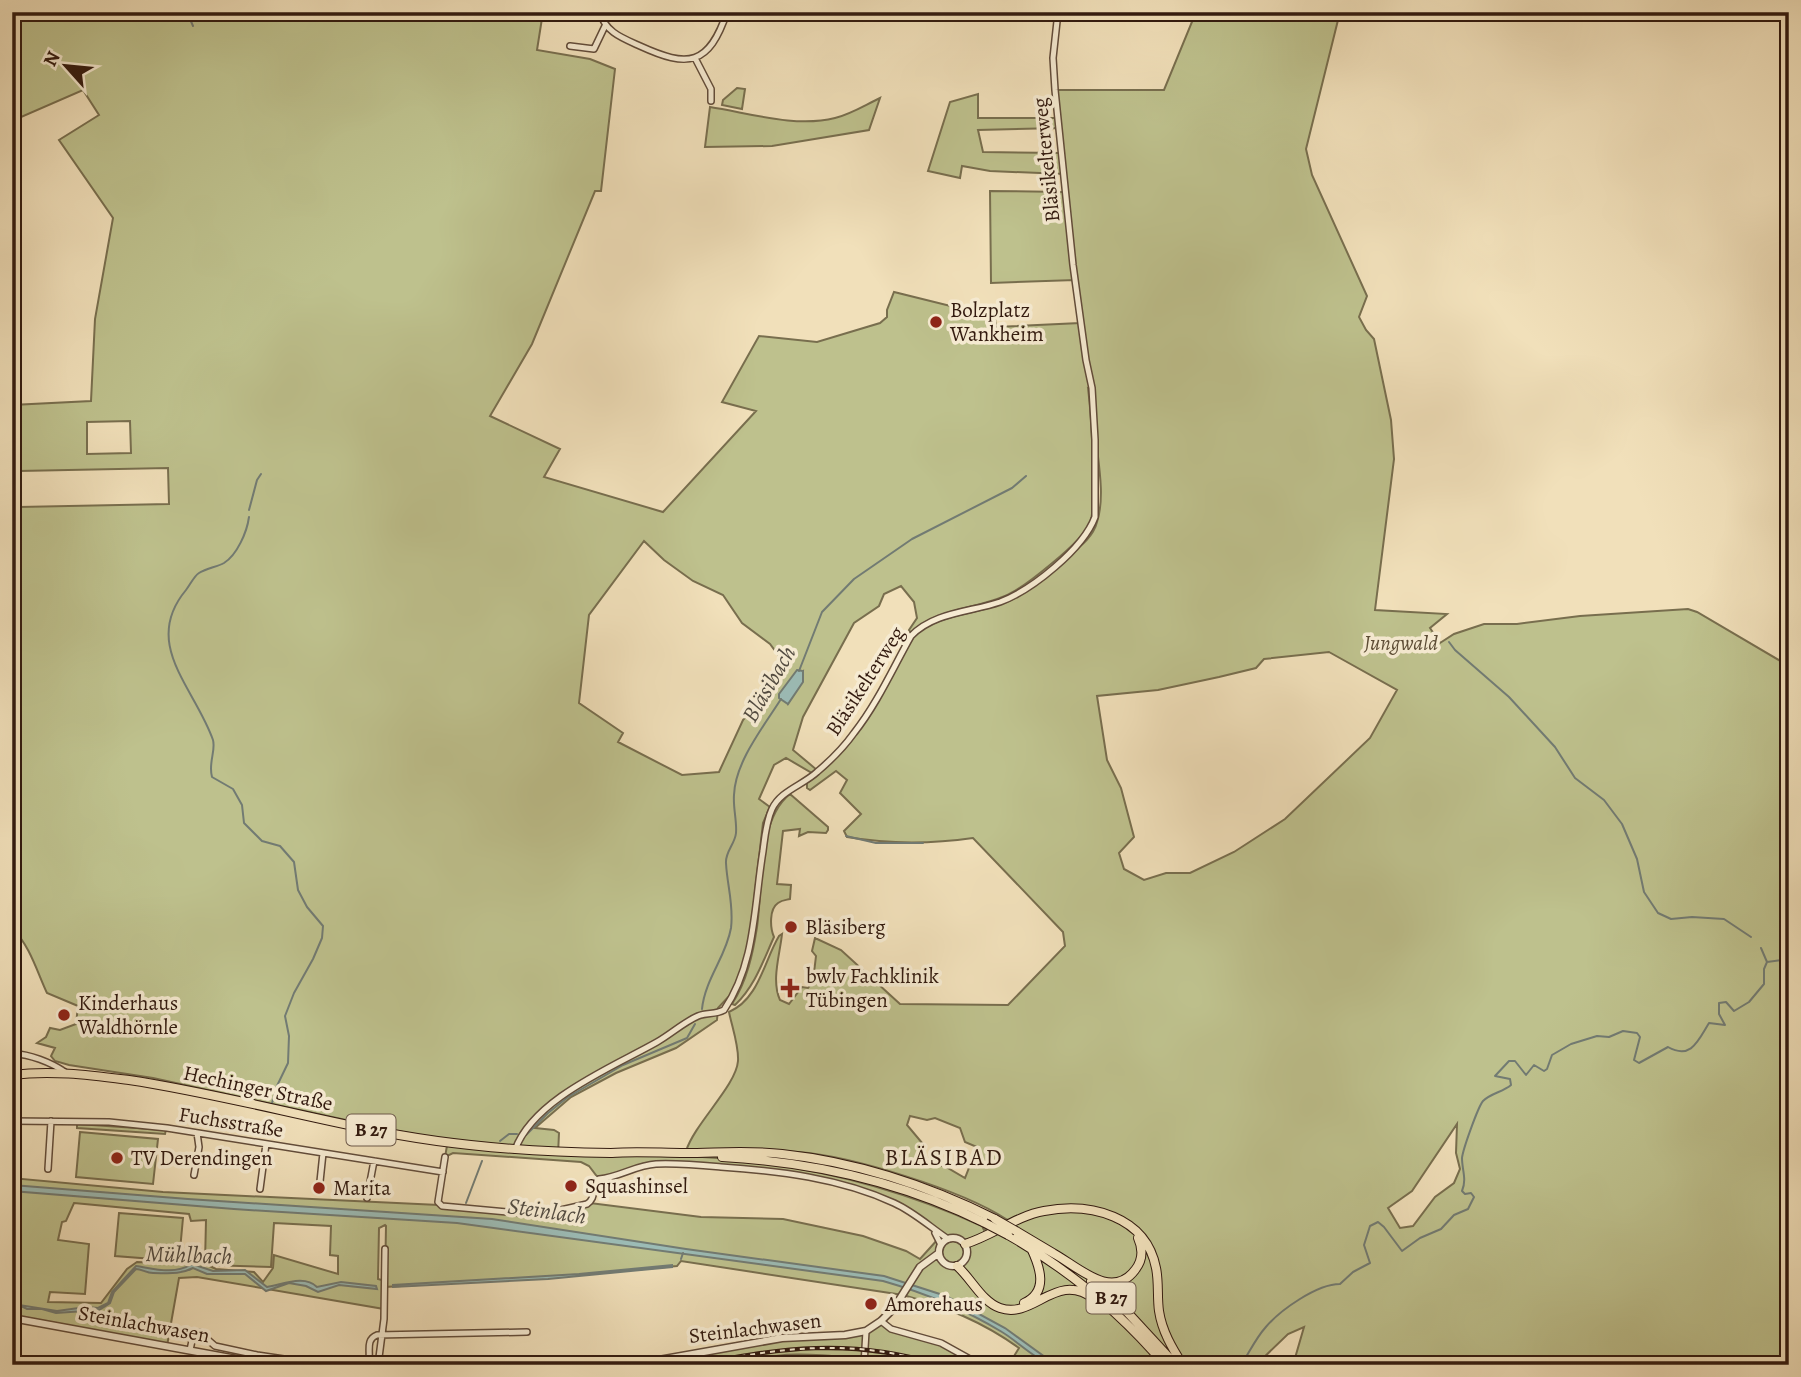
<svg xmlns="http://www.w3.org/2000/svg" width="1801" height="1377" viewBox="0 0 1801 1377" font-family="Alegreya,serif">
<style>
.green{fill:#bec18d;stroke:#786e4e;stroke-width:2;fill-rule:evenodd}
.water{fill:#9cbcb6;stroke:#727b73;stroke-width:2}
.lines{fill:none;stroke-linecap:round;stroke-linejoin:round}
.stream{stroke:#727b73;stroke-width:2}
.minor-casing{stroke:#624c3a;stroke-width:8}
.tertiary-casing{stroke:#624c3a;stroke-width:9}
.primary-casing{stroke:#321a0f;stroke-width:10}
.trunk-casing{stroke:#321a0f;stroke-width:10}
.minor{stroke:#f6ebd2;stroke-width:5}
.tertiary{stroke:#f6ebd2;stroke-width:6}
.primary{stroke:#f1e0ba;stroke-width:8}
.trunk{stroke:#f1e0ba;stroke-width:8}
.rail-casing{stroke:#321a0f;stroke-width:4.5}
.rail{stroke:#f6ebd2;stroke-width:2;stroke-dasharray:5;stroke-linecap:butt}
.trunk-bridge-casing{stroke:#321a0f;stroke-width:10;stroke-linecap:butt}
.trunk-bridge{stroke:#f1e0ba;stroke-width:8}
.poi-dot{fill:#8f2418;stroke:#f6ebd2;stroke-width:2.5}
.labels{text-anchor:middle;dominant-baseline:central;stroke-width:7;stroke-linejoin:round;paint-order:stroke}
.shield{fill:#f6ebd2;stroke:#6d594a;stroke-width:2}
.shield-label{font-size:19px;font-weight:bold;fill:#321a0f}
.street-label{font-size:21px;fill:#321a0f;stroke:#f6ebd2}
.poi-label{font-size:21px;fill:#321a0f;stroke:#f6ebd2;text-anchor:start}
.park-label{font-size:21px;font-style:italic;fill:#5c4c35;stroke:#f6ebd2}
.water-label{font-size:23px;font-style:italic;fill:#524b41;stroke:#f6ebd2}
.neighbourhood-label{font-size:23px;letter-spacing:2px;fill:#321a0f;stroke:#f6ebd2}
</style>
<rect width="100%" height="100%" fill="#f1e0ba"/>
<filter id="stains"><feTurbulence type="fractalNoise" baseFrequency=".00286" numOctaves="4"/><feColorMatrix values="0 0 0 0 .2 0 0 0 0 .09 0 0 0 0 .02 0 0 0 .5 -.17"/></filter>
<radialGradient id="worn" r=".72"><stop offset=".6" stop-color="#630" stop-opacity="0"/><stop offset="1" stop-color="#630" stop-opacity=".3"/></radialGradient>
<path class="green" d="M 12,12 L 543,12 L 537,50 L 590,59 L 615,69 L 601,191 L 595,191 L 532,344 L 490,416 L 560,449 L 544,477 L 663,512 L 756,411 L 722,402 L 759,336 L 817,342 L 880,323 L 887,317 L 887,310 L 894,292 L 995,317 L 996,327 L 1080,323 L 1075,280 L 991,283 L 990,191 L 1065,192 L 1064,174 L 990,171 L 962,166 L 960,178 L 928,171 L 950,102 L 978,94 L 978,118 L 1057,118 L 1055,90 L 1164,90 L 1196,12 L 1340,12 L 1306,149 L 1312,175 L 1367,296 L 1359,317 L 1366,330 L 1374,339 L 1391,420 L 1394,459 L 1375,610 L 1447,614 L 1430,628 L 1440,643 L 1454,634 L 1484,624 L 1517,624 L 1580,616 L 1688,609 L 1697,612 L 1789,666 L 1789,1362 L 1785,1365 L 1293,1365 L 1304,1327 L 1288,1334 L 1256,1365 L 1020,1365 L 1011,1361 L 1019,1348 C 983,1322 946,1307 903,1295 L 681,1261 L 677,1266 L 554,1277 L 385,1287 L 384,1309 L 197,1277 L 179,1278 L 167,1346 L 12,1318 L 12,1178 L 163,1192 L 439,1205 L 539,1215 L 590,1203 L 701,1217 L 783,1219 L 863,1236 L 906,1251 L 920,1259 L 938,1239 L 933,1230 L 916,1215 L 860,1190 L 796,1175 L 658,1164 L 599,1179 L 589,1166 L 581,1162 L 453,1153 L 445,1157 L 448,1140 L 392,1130 L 153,1078 L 69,1065 L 55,1061 L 51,1056 L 55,1048 L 37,1043 L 46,1037 L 50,1028 L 60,1030 L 76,1024 L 78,1006 L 47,993 C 38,974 29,944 14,931 L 12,932 L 12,405 L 91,401 L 95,319 L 113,218 L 59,140 L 99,115 L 83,90 L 12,121 ZM 1059,128 L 1061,153 L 983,152 L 978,130 ZM 1088,388 L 1092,389 L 1095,394 C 1089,432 1109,485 1097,522 C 1093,538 1078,548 1066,558 C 1049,574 1032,590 1011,600 C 980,615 943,612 916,634 C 879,686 860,744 807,783 L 807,788 L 810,790 L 836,771 L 847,780 L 840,793 L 861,814 L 844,831 L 847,837 C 888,844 931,844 973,838 L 1063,932 L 1065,946 L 1008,1005 L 900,1004 L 841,950 L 815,938 L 812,951 L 816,956 L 813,981 L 808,988 L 802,987 L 789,1004 L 780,1000 C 771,981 780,954 782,934 L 779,936 C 764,961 759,999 729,1012 C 732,1027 739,1046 738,1061 C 736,1086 695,1123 686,1151 C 723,1152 761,1150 798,1152 C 852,1156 961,1190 1006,1219 L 984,1230 L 982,1226 C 909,1193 835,1172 756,1162 C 691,1153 624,1156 558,1155 L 559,1133 L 554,1130 L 535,1128 L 571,1097 L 616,1073 L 676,1048 L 717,1020 L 718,1008 L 732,993 L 743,966 L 750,935 L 763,823 L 770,807 L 759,799 L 774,765 L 786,758 L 812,773 L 817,770 L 793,750 L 803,717 L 854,623 L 879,606 L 884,594 L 901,586 L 914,602 L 917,618 L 909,630 L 911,633 C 937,608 973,610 1005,596 C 1023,589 1084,540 1090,523 C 1094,512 1093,497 1093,485 C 1093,452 1092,421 1088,388 ZM 130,421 L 131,453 L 87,454 L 87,422 ZM 168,468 L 169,504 L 19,507 L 19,471 ZM 644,541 L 664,560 L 693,581 L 723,595 L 742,623 L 770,644 L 787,667 L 743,720 L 719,772 L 682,775 L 618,742 L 623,733 L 579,703 L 589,615 ZM 1329,652 L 1397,690 L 1370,738 L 1285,819 L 1234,852 L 1190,873 L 1166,873 L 1144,880 L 1124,869 L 1119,853 L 1134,837 L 1121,788 L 1107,760 L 1097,696 L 1158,690 L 1219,677 L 1256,668 L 1264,659 ZM 803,671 L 802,682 L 788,703 C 787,688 786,677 803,671 ZM 910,1116 L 927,1120 L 935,1118 L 960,1128 L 965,1142 L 977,1147 L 965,1178 L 946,1167 L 919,1160 L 923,1144 L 907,1125 ZM 1457,1124 L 1456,1153 L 1460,1169 L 1454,1183 L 1435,1197 L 1413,1226 L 1400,1228 L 1388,1208 L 1412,1191 ZM 74,1203 L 189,1214 L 191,1221 L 206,1220 L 205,1263 L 187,1261 L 184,1264 L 137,1262 L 127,1269 L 101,1303 L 48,1302 L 50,1292 L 85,1294 L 89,1244 L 58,1240 L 62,1222 L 66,1221 ZM 274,1223 L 331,1226 L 330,1255 L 338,1256 L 338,1274 L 274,1255 L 273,1268 L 263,1282 L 254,1272 L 216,1269 L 207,1265 L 271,1267 ZM 385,1225 L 386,1226 L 385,1281 L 378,1279 L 379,1228 Z
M 737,88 L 745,89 L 742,109 L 722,105 L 723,100 Z
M 880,98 L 869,130 L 772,146 L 705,147 L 710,107 C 749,113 795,128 835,118 C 851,114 865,105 880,98 Z
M 790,794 L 828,827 L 828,830 L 826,833 L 808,832 L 799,836 L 800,829 L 783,831 L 777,884 L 791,885 L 790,899 C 786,900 782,900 778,903 C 769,909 770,928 774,937 C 763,961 755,986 735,1005 L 732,1004 C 747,981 753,953 757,927 C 763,887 757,820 790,794 Z
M 77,1124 L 166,1130 L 165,1134 L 77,1128 Z
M 80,1132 L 158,1139 L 153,1184 L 76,1177 Z
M 119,1213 L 183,1218 L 179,1261 L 115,1256 Z
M 881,1321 L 884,1324 L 941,1343 L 976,1365 L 864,1365 L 864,1359 C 831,1356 775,1348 746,1365 L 631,1365 L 782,1338 L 857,1333 Z"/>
<path class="water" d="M 797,670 L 803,671 L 803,682 L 788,704 L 779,698 L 779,694 Z
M 12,1185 L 188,1199 L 492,1219 L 686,1249 L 884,1276 L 946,1296 L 1005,1328 L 1056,1365 C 1041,1365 1016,1340 1002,1332 C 964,1309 925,1293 883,1281 L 457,1223 L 234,1209 L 12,1191 Z
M 192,1264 L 213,1271 L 245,1270 L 267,1287 C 282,1285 304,1274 317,1287 L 341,1282 L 376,1286 L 377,1289 L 339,1285 L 318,1292 L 306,1286 L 289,1283 L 266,1291 L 245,1274 L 207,1274 L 193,1268 C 180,1275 167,1273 153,1273 C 146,1273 142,1269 136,1269 L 114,1292 L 110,1303 L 99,1310 L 56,1313 L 42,1309 L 27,1309 L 17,1304 L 12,1305 L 13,1304 L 57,1311 L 86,1307 L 98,1308 L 108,1303 L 112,1292 L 136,1266 C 155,1269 174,1275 192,1264 Z
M 672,1265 L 672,1267 L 548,1279 L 393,1287 L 393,1285 L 579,1274 Z"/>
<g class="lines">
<path class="stream" d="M 187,12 L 193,26
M 249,510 L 257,480 L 261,474
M 249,517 C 247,532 237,555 224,563 C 217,567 207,568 199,573 C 194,576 190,585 186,590 C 141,644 195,688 213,740 C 216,751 208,763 212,777 L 233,789 L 242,805 L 244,823 L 262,841 L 280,846 L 294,862 L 298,890 L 307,907 L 323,926 L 322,938 L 313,959 L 294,993 L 285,1016 L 289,1036 L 288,1063 L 275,1090
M 1449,642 L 1455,650 L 1509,697 L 1555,747 L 1575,778 L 1604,800 L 1622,824 L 1637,859 L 1644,892 L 1658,913 L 1671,919 L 1692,917 L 1724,919 L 1751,937
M 799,671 L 822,612 L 854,579 L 912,539 L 1012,488 L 1026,476
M 846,836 L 876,843 L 923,843
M 1761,948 L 1767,962
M 702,1009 C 705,979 726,957 731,928 C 734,905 727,885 726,863 C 725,852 735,844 736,833 C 737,821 733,808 734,795 C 735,762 764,726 781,699
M 272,1103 L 275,1093
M 526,1135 L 548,1113 L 568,1097 L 623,1065 L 687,1038 L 695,1024
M 500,1141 L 509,1134 L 517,1134
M 466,1203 L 482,1161
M 681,1259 L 683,1253
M 1241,1365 C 1249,1353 1256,1338 1265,1328 C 1280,1310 1317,1284 1340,1284 L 1353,1272 L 1370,1263 L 1364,1245 L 1370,1226 L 1378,1222 L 1384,1227 L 1402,1251 L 1420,1238 L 1441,1229 L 1454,1215 L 1468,1209 L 1474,1197 L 1471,1193 L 1465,1194 L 1462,1191 C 1467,1179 1462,1170 1462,1158 C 1463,1149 1478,1107 1483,1101 C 1491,1093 1503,1092 1511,1085 L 1510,1079 L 1495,1076 L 1509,1061 L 1515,1061 L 1526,1075 L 1534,1065 L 1544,1071 L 1547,1069 L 1552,1055 L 1571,1044 L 1597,1036 L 1609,1037 L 1623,1031 L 1637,1033 L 1640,1037 L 1634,1060 L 1639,1063 L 1668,1047 C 1691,1060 1698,1041 1709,1023 L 1725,1025 L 1719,1014 L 1719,1003 L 1726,1002 L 1734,1011 L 1749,1002 L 1764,984 L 1764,969 L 1767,962 L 1789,959"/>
<g class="minor-casing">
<path id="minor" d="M 600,12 C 605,32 622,38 640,46 C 688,68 709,66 727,12
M 570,46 L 594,49 L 605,26
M 695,58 L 711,89 L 711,101
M 12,1054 C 28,1053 52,1063 65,1072
M 12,1121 L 109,1122 L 167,1128 L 443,1172
M 515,1150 C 533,1099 613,1067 657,1042 C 671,1034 684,1022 698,1016 C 707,1012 715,1015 724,1010 C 756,963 754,905 763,851 C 765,836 766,822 772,809 C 780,791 803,785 817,772 C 830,761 844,747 854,733 C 877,704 893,668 911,636 C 934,612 971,612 1000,602 C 1032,590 1083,549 1095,517 L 1095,440 L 1092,388 L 1086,360 L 1073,265 L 1055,90 L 1053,58 L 1058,12
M 445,1157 L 438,1202 L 442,1206 L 539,1215 L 587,1204 C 597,1198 591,1186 599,1179 C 620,1177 636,1165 656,1164 C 678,1163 699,1165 721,1167 C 779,1171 840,1178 894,1203 C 914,1212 930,1227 948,1239
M 48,1169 L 51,1121
M 194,1175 L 199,1147 L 197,1133
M 260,1189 L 266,1144
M 319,1191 L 323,1153
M 367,1198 L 374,1161
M 935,1233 L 941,1245
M 881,1321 L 891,1329 L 941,1343 L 977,1363 L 1011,1361 L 1021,1365
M 190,1350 L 193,1336 L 199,1332 L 215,1346 L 257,1355 L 324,1365
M 368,1365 C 372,1354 364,1340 377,1335 L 527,1332
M 378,1365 L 384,1319 L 385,1249
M 864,1365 L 866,1331"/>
</g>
<g class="tertiary-casing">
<path id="tertiary" d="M939 1252a14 14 0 1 1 28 0a14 14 0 1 1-28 0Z
M 12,1318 L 269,1365
M 631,1365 L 782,1338 L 845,1335 L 866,1331 L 881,1321 L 894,1308 L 920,1267 L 939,1253"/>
</g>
<g class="primary-casing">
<path id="primary" d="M 12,1075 C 52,1070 89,1075 129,1080 C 209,1092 288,1113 368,1129 C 448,1146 529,1152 611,1153"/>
</g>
<g class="trunk-casing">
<path id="trunk" d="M 611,1153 C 636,1151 661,1153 685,1153 C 717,1153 750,1150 782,1154 C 856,1162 929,1186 995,1219
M 722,1157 C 814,1162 903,1182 985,1223
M 1016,1231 L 1053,1253
M 1008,1235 C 1068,1269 1120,1312 1165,1365
M 965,1244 C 992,1236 1016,1216 1044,1211 C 1090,1202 1146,1216 1156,1268 C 1159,1282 1157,1297 1159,1311 C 1162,1331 1172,1348 1183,1365
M 1051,1252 C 1075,1264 1111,1302 1135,1270 C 1143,1260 1143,1249 1138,1238
M 957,1266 C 971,1278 982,1302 1000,1308 C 1034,1320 1056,1270 1094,1299
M 1091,1281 L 1128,1313 L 1176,1365
M 1024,1303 C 1049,1292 1040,1267 1031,1248"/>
</g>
<use href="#minor" class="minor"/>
<use href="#tertiary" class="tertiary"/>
<use href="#primary" class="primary"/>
<use href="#trunk" class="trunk"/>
<g class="rail-casing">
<path id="rail" d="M 691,1365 C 781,1348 850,1337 940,1365"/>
</g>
<use href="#rail" class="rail"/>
<g class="trunk-bridge-casing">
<path id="trunk-bridge" d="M 995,1219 L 1016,1231
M 985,1223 L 1008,1235"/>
</g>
<use href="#trunk-bridge" class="trunk-bridge"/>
</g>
<g class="poi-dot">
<circle cx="936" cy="322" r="7"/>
<circle cx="791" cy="927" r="7"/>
<path d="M786.5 977.5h7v7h7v7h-7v7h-7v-7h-7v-7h7z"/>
<circle cx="64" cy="1015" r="7"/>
<circle cx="117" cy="1158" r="7"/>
<circle cx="571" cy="1186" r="7"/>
<circle cx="319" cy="1188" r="7"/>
<circle cx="871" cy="1304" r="7"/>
</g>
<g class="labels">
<g class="shield">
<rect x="346.5" y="1114.5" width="49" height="31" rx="5"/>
<rect x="1086.5" y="1282.5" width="49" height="31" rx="5"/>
</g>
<g class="shield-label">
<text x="371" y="1130">B 27</text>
<text x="1111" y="1298">B 27</text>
</g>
<g class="street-label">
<text transform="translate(1046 160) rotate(-96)">Bläsikelterweg</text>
<text transform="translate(865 681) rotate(-57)">Bläsikelterweg</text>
<text transform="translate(258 1088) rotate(12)">Hechinger Straße</text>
<text transform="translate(231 1122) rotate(9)">Fuchsstraße</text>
<text transform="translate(144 1324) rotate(10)">Steinlachwasen</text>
<text transform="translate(755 1328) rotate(-7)">Steinlachwasen</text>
</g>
<g class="poi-label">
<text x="950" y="310">Bolzplatz<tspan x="950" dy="24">Wankheim</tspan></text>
<text x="805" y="927">Bläsiberg</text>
<text x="806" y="976">bwlv Fachklinik<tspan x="806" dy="24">Tübingen</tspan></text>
<text x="78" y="1003">Kinderhaus<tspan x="78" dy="24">Waldhörnle</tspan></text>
<text x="131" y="1158">TV Derendingen</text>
<text x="585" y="1186">Squashinsel</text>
<text x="333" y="1188">Marita</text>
<text x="885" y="1304">Amorehaus</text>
</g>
<g class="park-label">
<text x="1401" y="643">Jungwald</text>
</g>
<g class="water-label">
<text transform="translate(769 684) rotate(-60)">Bläsibach</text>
<text transform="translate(547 1211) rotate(8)">Steinlach</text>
<text transform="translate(189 1255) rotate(2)">Mühlbach</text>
</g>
<g class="neighbourhood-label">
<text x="944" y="1157">BLÄSIBAD</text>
</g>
</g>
<rect width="1801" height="1377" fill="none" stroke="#f1e0ba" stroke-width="42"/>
<rect x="14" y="14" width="1773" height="1349" fill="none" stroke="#321a0f" stroke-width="3.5"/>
<rect x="21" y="21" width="1759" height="1335" fill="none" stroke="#321a0f" stroke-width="2"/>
<g transform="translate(66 66) rotate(297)" stroke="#f6ebd2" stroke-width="5" paint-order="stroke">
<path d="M0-5L12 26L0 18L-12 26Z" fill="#321a0f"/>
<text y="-10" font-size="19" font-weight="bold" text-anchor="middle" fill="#321a0f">N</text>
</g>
<rect width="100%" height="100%" filter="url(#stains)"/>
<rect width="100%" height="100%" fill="url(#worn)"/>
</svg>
